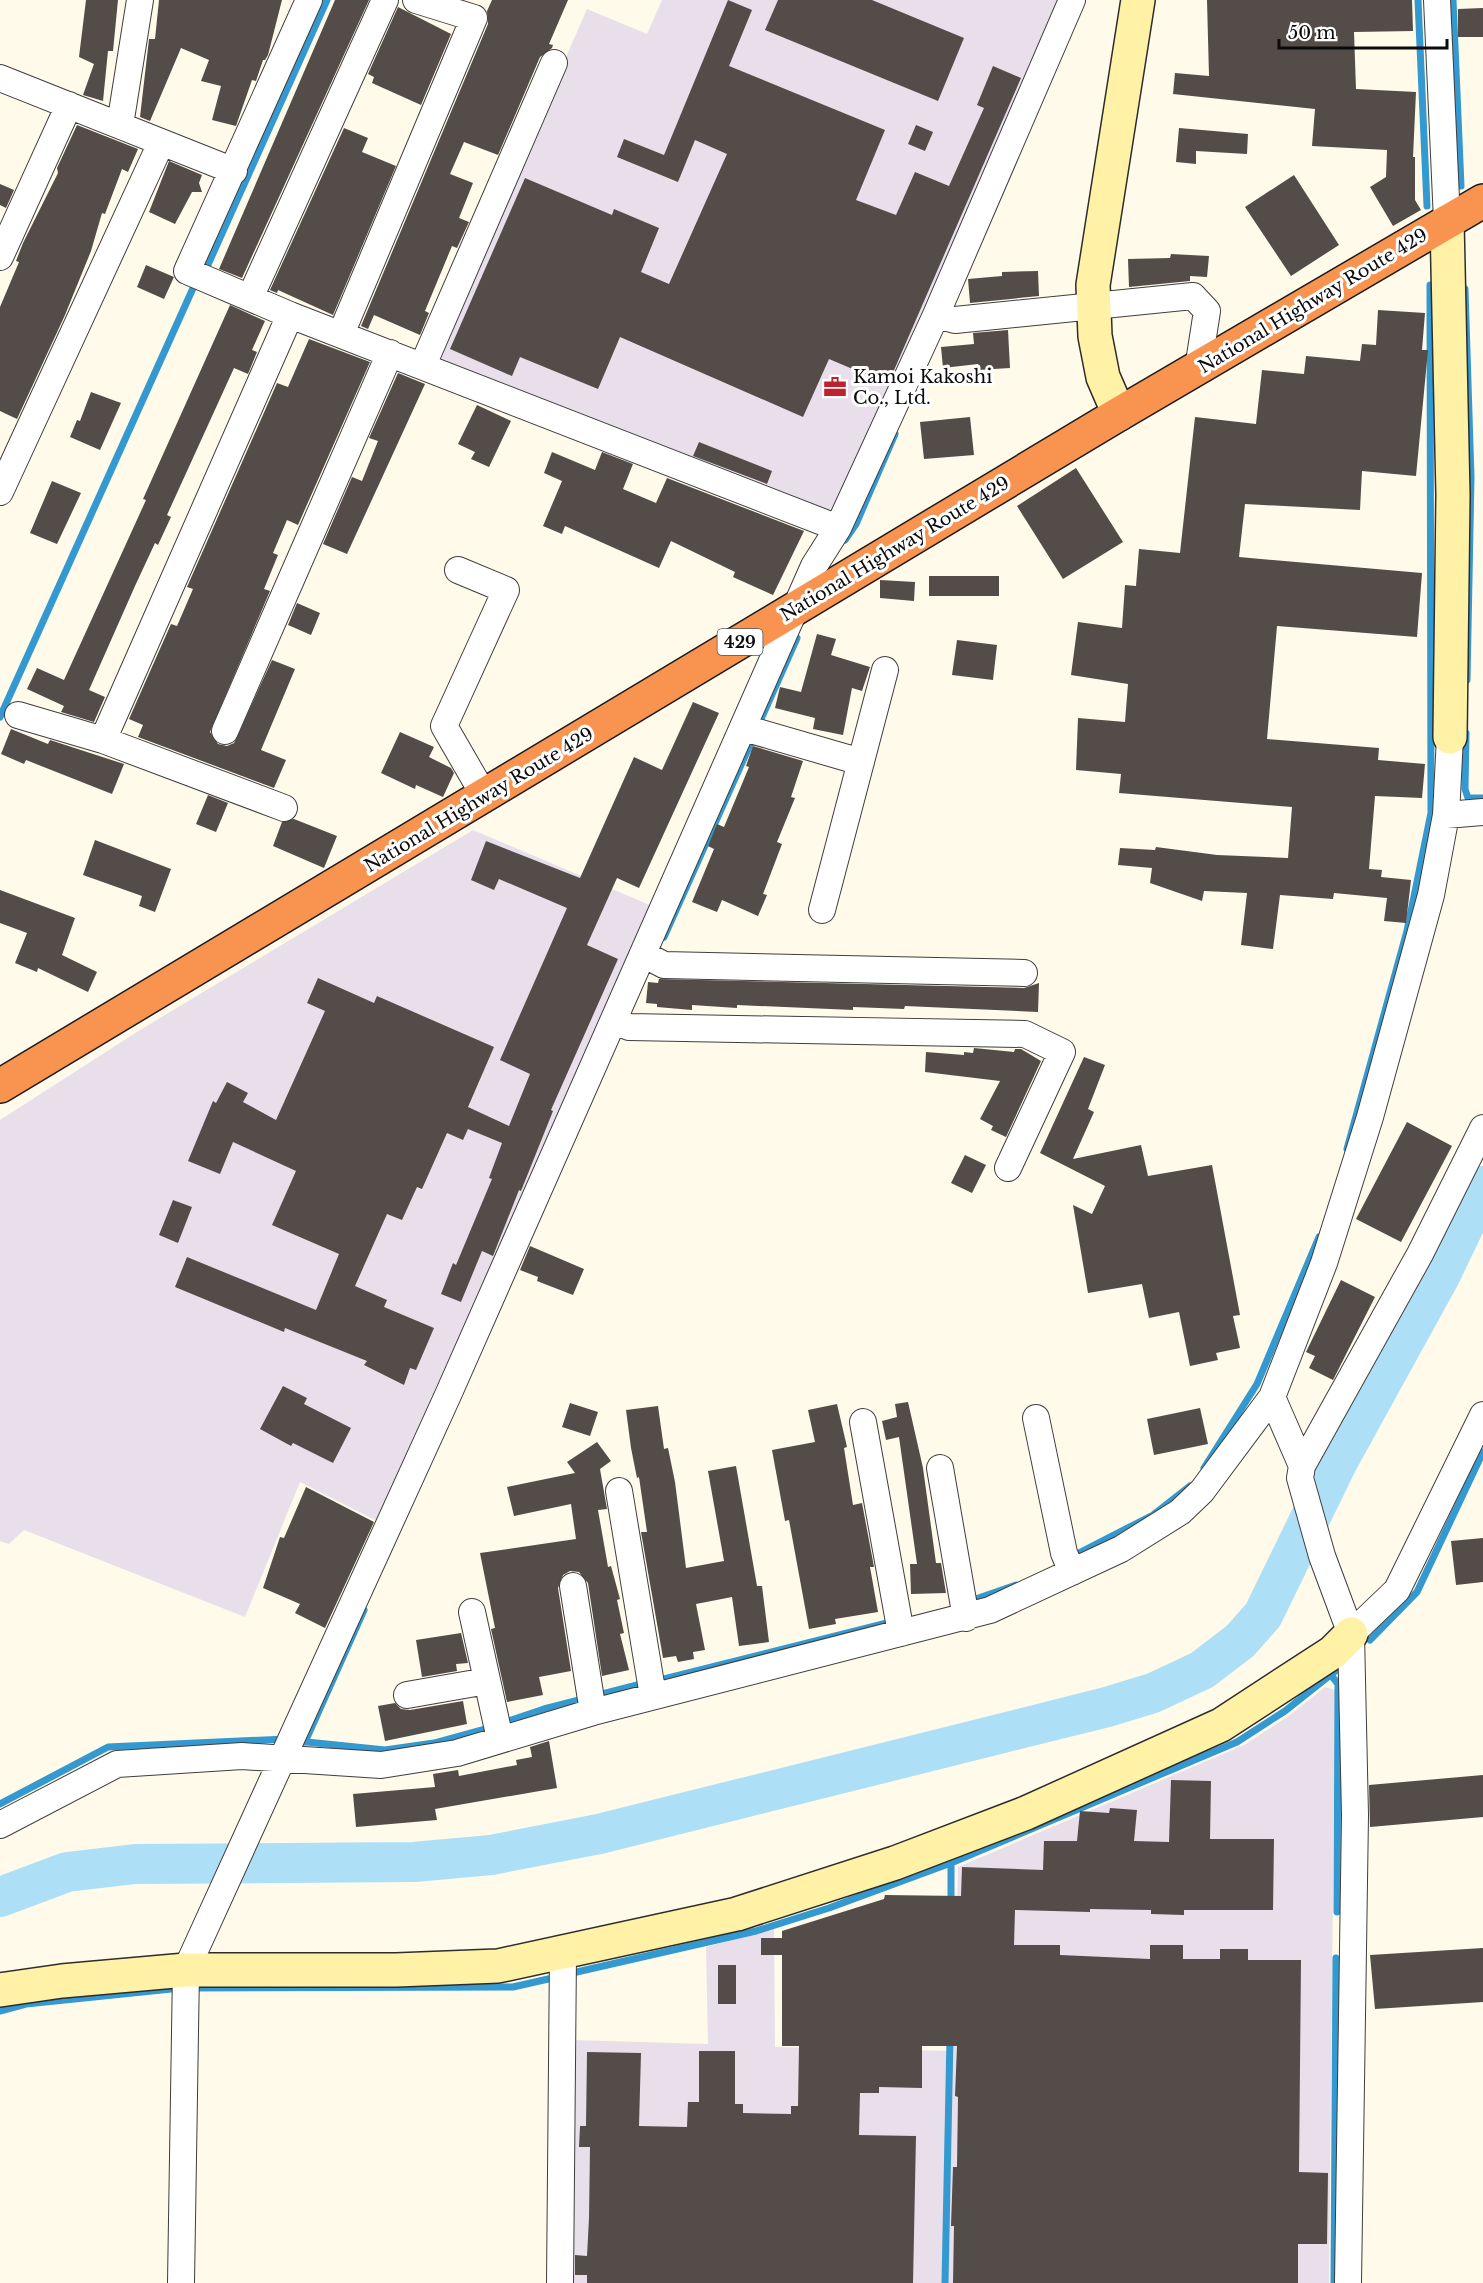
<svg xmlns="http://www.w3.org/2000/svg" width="1483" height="2283" viewBox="0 0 1483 2283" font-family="'Libre Baskerville',serif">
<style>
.industrial{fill:#e9dfeb}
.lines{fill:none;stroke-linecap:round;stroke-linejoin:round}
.stream{stroke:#3399d0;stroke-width:7}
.river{stroke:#addff7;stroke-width:40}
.building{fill:#544c48}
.street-casing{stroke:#3e3e3e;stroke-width:28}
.secondary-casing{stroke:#2d2d2d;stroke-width:36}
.highway-casing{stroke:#1c1c1c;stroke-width:36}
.street{stroke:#fff;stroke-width:26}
.secondary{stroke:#fff1a5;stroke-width:33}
.highway{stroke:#f8944f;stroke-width:33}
.labels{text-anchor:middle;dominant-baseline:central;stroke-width:6;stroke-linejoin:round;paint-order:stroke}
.shield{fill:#fff;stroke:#545454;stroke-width:1.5}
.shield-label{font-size:16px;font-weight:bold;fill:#0b0b0b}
.street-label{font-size:18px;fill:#0b0b0b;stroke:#fff}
.poi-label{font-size:18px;fill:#0b0b0b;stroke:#fff;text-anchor:start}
</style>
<rect width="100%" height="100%" fill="#fffaea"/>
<path class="industrial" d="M 662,0 L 1064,0 L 834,519 L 432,363 L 587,9 L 647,34 Z
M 473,830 L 652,906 L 381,1523 L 300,1482 L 245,1617 L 24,1530 L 9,1544 L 0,1541 L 0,1120 L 140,1030 Z
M 1325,1687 L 1335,1690 L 1329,2283 L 570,2283 L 573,2040 L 708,2044 L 706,1947 L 774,1928 L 775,2047 L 953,2051 L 958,1867 L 1244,1745 L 1290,1715 Z"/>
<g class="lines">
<path class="stream" d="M 1418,0 L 1427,206
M 1453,0 L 1461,186
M 1465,289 L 1471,477 L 1467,680
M 845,540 L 856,524 L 895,434
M 0,717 L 194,286 L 206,269 L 327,0
M 758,726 L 797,638
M 1466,733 L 1465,789 L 1468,798 L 1483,798
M 664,937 L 754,736
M 1347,1149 L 1407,931 L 1431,813 L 1430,285
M 1204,1468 L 1257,1384 L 1319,1237
M 1071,1557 L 1153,1515 L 1190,1486
M 967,1602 L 1016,1585
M 1370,1640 L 1417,1592 L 1483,1452
M 1331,1675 L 1338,1684 L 1337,1912
M 656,1681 L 895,1621
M 503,1723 L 544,1709 L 645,1683
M 297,1741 L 385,1750 L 434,1743 L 492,1727
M 305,1742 L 364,1610
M 0,1804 L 108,1747 L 286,1739
M 951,1903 L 951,1863
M 568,1974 L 756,1931 L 829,1908 L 951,1863 L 1237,1742 L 1285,1711 L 1338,1669
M 192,1988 L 513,1987 L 557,1977
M 0,2011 L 26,2004 L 181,1988
M 945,2283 L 950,2037
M 1334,2283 L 1336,1958"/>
<path class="river" d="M 0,1897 L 67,1872 L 135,1864 L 414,1862 L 491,1855 L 599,1834 L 1107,1707 L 1153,1693 L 1202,1670 L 1240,1641 L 1263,1615 L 1338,1461 L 1441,1274 L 1483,1186"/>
</g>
<path class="building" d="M 86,0 L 118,0 L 113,51 L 108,51 L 103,101 L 83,95 L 94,64 L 79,57 Z
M 159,0 L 282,0 L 268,55 L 265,60 L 263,60 L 256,81 L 252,80 L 236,126 L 212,120 L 221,86 L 201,81 L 209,60 L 181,48 L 150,121 L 140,117 L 149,39 L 155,39 Z
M 335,0 L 369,0 L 242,278 L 219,269 Z
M 492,0 L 568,0 L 549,44 L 553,45 L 552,48 L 540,57 L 498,155 L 464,142 L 450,174 L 473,183 L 459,218 L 469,222 L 457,248 L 452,246 L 425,311 L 429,313 L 420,335 L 374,315 L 368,329 L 361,326 L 488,24 L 487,11 Z
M 728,0 L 752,10 L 729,66 L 885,130 L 856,200 L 896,215 L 915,172 L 949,186 L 984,108 L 977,105 L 993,66 L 1021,78 L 888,384 L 829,359 L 803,417 L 620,337 L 598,389 L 520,357 L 512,376 L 450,349 L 525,178 L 612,215 L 614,209 L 659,228 L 641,272 L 669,284 L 727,154 L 695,140 L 678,182 L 617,157 L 624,139 L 664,155 Z
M 778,0 L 872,0 L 964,38 L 938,101 L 765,30 Z
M 1207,0 L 1412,0 L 1413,31 L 1354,32 L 1356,89 L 1416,92 L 1413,157 L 1415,157 L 1415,200 L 1421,210 L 1393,226 L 1370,187 L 1386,177 L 1387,150 L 1312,146 L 1315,109 L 1173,94 L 1175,73 L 1209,76 Z
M 398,7 L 451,34 L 421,105 L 372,83 L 374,77 L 368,74 Z
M 1483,8 L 1483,37 L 1458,37 L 1458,9 Z
M 77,125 L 138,149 L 128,172 L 122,169 L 105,214 L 102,213 L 91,251 L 65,315 L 17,419 L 0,411 L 0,307 L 19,262 L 16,261 L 23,243 L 58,173 L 57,168 Z
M 916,125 L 933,132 L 925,151 L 908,144 Z
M 344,128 L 368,138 L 362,152 L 396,166 L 333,315 L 278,290 L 277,293 L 270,290 Z
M 1179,128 L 1248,134 L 1247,154 L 1196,151 L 1196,164 L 1176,162 Z
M 169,161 L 202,175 L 199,183 L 202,192 L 192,192 L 175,224 L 149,212 Z
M 1294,175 L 1339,245 L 1291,276 L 1245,207 Z
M 0,184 L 14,190 L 6,208 L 0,205 Z
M 1171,254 L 1209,256 L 1207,277 L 1190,276 L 1190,281 L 1129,287 L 1128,259 L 1170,258 Z
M 146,265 L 174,277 L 164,299 L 137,287 Z
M 1038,271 L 1039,296 L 970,303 L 968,279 L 1002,276 L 1002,272 Z
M 230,305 L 265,321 L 252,350 L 257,352 L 248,374 L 234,368 L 167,515 L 171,517 L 158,545 L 155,543 L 135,586 L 89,690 L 105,697 L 94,722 L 61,712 L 64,706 L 27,689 L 37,668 L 64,680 L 146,500 L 143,499 Z
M 1378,310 L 1425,313 L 1422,350 L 1428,350 L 1416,476 L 1362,471 L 1360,510 L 1245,504 L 1239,557 L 1422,573 L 1417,637 L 1277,626 L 1267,739 L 1379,748 L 1378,760 L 1425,764 L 1422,798 L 1375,796 L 1369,869 L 1382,870 L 1381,877 L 1411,880 L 1406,923 L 1384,921 L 1387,898 L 1334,893 L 1333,899 L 1280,895 L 1273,949 L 1241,945 L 1247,893 L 1204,891 L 1202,901 L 1150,883 L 1152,868 L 1118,865 L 1120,848 L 1155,850 L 1156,847 L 1217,855 L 1288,858 L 1292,807 L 1119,793 L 1121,774 L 1076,770 L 1078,718 L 1125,722 L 1128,684 L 1071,675 L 1078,622 L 1122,628 L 1125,585 L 1136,586 L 1139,549 L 1180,553 L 1195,417 L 1256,424 L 1262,370 L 1304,374 L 1306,356 L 1360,361 L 1362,344 L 1376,345 Z
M 1008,330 L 1010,368 L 978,370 L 978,364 L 943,368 L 941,347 L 974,344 L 973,333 Z
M 309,339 L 370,362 L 298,525 L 287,520 L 273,553 L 278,555 L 264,589 L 270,591 L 210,732 L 218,744 L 227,746 L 234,743 L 272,660 L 295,669 L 261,750 L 286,760 L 274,788 L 138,737 L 143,725 L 129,719 L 171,624 L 177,626 L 193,589 L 187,587 L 277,383 L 288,387 Z
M 398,373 L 425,384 L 347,554 L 323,544 L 352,477 L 362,481 L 378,441 L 369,438 Z
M 91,392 L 121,403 L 100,450 L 70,437 L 77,420 L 80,421 Z
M 477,405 L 511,421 L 489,467 L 471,459 L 475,452 L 458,444 Z
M 970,417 L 974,455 L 924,459 L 920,422 Z
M 699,442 L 772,471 L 767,484 L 693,456 Z
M 552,452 L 595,470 L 602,452 L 633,464 L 623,489 L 656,503 L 667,478 L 804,531 L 773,595 L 733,577 L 735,572 L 671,541 L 659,568 L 565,526 L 562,534 L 543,526 L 562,481 L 544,473 Z
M 1076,468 L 1123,542 L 1063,579 L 1017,506 Z
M 52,481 L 81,493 L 57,544 L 30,533 Z
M 929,576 L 999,576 L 999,596 L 929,596 Z
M 880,580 L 915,582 L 914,601 L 880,598 Z
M 297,603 L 320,613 L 311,635 L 288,625 Z
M 817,634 L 836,639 L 831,655 L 870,667 L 862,691 L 852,688 L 843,735 L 813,729 L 815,718 L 775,708 L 780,687 L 801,692 Z
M 957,640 L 997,645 L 993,680 L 952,675 Z
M 693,702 L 719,713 L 639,888 L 617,878 L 587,945 L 618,959 L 551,1110 L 553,1111 L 521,1191 L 519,1190 L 493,1256 L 482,1251 L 461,1302 L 441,1294 L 453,1263 L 456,1265 L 492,1179 L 489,1178 L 502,1143 L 468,1129 L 463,1140 L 447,1133 L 422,1189 L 417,1187 L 402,1220 L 387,1214 L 355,1286 L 387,1300 L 384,1307 L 434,1328 L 416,1370 L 410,1368 L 404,1385 L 364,1365 L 367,1361 L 285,1328 L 284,1332 L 175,1287 L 187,1257 L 316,1310 L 339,1254 L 272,1225 L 296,1171 L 233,1142 L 220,1174 L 188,1161 L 213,1101 L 216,1103 L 227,1082 L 248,1093 L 243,1102 L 276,1120 L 325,1011 L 307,1003 L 318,978 L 374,1003 L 377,996 L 494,1047 L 468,1107 L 509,1126 L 530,1074 L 500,1060 L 567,908 L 499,879 L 494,890 L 471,880 L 486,841 L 580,878 L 634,757 L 662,770 Z
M 11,729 L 48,744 L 50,740 L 124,764 L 112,794 L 26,760 L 24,764 L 1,754 Z
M 400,732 L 434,747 L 429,757 L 451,768 L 454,773 L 443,797 L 416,785 L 415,789 L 381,773 Z
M 753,746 L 803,761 L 791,797 L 795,798 L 777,842 L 782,844 L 763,894 L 767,895 L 758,916 L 722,900 L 717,912 L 692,902 L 714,849 L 708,846 L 717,824 L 724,827 L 749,767 L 746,766 Z
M 208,795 L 228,803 L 216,832 L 196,824 Z
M 294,819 L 337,836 L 324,868 L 273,846 L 282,822 Z
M 95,840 L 171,869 L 155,912 L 139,906 L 142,896 L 83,875 Z
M 0,890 L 75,918 L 62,955 L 97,972 L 88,992 L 38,968 L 37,972 L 15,963 L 27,933 L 0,923 Z
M 659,979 L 1024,988 L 1039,983 L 1038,1012 L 905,1006 L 904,1009 L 853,1007 L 853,1010 L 737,1005 L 737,1008 L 692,1005 L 692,1010 L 657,1007 L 657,1004 L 646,1003 L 648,982 L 658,983 Z
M 974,1048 L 1014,1052 L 1015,1049 L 1021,1049 L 1041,1061 L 1006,1137 L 991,1130 L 993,1126 L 980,1119 L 1000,1081 L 925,1072 L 926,1052 L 964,1055 L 964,1052 L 973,1053 Z
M 1084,1057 L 1105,1065 L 1088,1109 L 1094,1112 L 1073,1159 L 1141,1145 L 1148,1176 L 1212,1165 L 1240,1315 L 1233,1316 L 1240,1348 L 1216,1353 L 1218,1360 L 1190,1366 L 1179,1312 L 1149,1318 L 1142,1284 L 1088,1293 L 1073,1205 L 1092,1214 L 1105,1186 L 1040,1153 Z
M 1407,1122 L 1452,1146 L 1401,1242 L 1356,1219 Z
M 965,1155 L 986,1165 L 972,1193 L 951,1183 Z
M 173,1200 L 192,1207 L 178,1243 L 159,1235 Z
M 530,1246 L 584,1269 L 573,1295 L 537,1281 L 538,1277 L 520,1270 Z
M 1341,1280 L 1375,1297 L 1333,1380 L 1309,1368 L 1315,1356 L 1306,1352 Z
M 283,1386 L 307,1398 L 304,1404 L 351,1428 L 333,1463 L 293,1443 L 291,1446 L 260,1429 Z
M 908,1402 L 923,1468 L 936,1563 L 941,1563 L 946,1593 L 911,1594 L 910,1564 L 917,1564 L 899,1437 L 886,1440 L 882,1421 L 897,1417 L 895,1404 Z
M 570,1403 L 598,1412 L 590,1436 L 562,1427 Z
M 837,1404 L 847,1447 L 844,1448 L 853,1505 L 862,1503 L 874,1567 L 870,1567 L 878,1612 L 835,1619 L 836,1624 L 809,1629 L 789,1520 L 785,1521 L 772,1450 L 815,1442 L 808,1410 Z
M 658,1406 L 664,1449 L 668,1448 L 675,1482 L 686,1568 L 724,1561 L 708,1471 L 736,1466 L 757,1586 L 762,1586 L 769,1642 L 739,1646 L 732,1597 L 696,1604 L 705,1650 L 693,1652 L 694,1659 L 678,1662 L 676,1656 L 663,1658 L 641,1532 L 647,1532 L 639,1477 L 637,1478 L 631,1448 L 626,1410 Z
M 1200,1408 L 1208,1444 L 1154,1455 L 1147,1419 Z
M 597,1442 L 611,1461 L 600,1469 L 607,1509 L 598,1510 L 608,1567 L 611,1566 L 620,1599 L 617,1600 L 624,1633 L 620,1634 L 629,1670 L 602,1676 L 588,1583 L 579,1572 L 570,1571 L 563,1575 L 558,1588 L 571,1671 L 539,1677 L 543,1695 L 507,1702 L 491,1629 L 495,1628 L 480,1553 L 576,1539 L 571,1504 L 514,1516 L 507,1487 L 575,1473 L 567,1462 Z
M 306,1487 L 374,1522 L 325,1628 L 295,1613 L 300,1604 L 263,1588 L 280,1537 L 284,1538 Z
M 1483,1538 L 1483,1582 L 1456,1585 L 1451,1541 Z
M 461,1633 L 468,1663 L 456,1664 L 457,1671 L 422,1677 L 416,1640 Z
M 463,1701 L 467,1724 L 385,1741 L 378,1706 L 395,1703 L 401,1709 L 410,1710 Z
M 549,1741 L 557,1788 L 435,1809 L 437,1820 L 356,1827 L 353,1794 L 435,1787 L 433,1774 L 458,1770 L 459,1776 L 517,1765 L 516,1760 L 532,1757 L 530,1747 Z
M 1483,1775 L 1483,1817 L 1370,1827 L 1369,1785 Z
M 1171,1780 L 1211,1781 L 1210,1839 L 1274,1839 L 1273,1910 L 1184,1910 L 1184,1915 L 1151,1914 L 1151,1910 L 1090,1909 L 1090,1912 L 1015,1910 L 1014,1945 L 1060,1945 L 1060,1955 L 1150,1959 L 1150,1945 L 1183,1945 L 1183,1959 L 1220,1959 L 1220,1949 L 1248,1949 L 1248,1960 L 1301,1960 L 1299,2172 L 1328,2173 L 1327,2244 L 1298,2244 L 1298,2283 L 953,2283 L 954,2226 L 951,2226 L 953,2167 L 957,2167 L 958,2097 L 955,2096 L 957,2046 L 922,2046 L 922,2088 L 879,2087 L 879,2093 L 860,2093 L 859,2135 L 916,2136 L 913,2283 L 587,2283 L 587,2275 L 575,2275 L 575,2255 L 587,2256 L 589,2218 L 590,2147 L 579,2147 L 580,2126 L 586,2126 L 587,2052 L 641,2053 L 639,2126 L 687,2127 L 688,2102 L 699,2102 L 699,2051 L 735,2051 L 735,2104 L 743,2104 L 743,2113 L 791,2114 L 791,2106 L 798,2106 L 799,2046 L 782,2046 L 782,1955 L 761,1955 L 761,1938 L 782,1938 L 782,1931 L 884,1899 L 885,1895 L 961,1896 L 962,1867 L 1043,1870 L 1044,1841 L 1077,1841 L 1080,1811 L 1109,1813 L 1110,1808 L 1137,1810 L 1134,1841 L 1169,1842 Z
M 1483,1948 L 1483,2002 L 1375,2009 L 1370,1955 Z
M 718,1965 L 736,1965 L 736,2004 L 718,2004 Z"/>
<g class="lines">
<g class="street-casing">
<path id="street" d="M 309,0 L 187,271 L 290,315 L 838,528
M 1437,0 L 1447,221
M 0,78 L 234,171
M 120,125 L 140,0
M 0,257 L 69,105
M 250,298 L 385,0
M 936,315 L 955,320 L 1193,296 L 1207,311 L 1198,369
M 341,334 L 474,18 L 416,0
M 423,365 L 554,63
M 0,492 L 161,143
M 458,570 L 506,590 L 444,726 L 485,797
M 18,715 L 103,740 L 284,808
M 744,728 L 861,762
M 225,731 L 390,353
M 103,740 L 290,315
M 1446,815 L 1483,812
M 822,910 L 885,670
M 643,954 L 664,965 L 1024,973
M 614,1021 L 629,1027 L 1025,1034 L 1062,1052 L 1008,1168
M 1272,1397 L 1302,1466 L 1300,1478 L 1322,1556 L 1351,1634 L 1355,1815 L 1348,2283
M 1036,1418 L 1064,1553 L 1072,1572
M 863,1422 L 901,1633
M 1302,1466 L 1420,1254 L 1483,1128
M 940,1468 L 966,1618
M 619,1491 L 653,1696
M 573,1586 L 593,1712
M 472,1612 L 500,1739
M 1351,1634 L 1397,1590 L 1483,1415
M 407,1695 L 487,1681
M 0,1825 L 117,1764 L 242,1756 L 381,1765 L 457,1753 L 593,1712 L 990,1610 L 1121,1549 L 1180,1512 L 1202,1491 L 1272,1397 L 1324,1263 L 1370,1117 L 1431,895 L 1446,815 L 1450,737
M 181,2283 L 186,1970 L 448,1395 L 814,566 L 838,528 L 936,315 L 1072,0
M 560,2283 L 563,1953"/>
</g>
<g class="secondary-casing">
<path id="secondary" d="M 1447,221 L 1453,495 L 1450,737
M 1119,414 L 1103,377 L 1095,336 L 1093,285 L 1138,0
M 0,1990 L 62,1981 L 186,1970 L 396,1970 L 498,1966 L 737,1914 L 895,1863 L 1026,1813 L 1221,1725 L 1333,1652 L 1351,1634"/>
</g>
<g class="highway-casing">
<path id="highway" d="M 0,1086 L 1119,414 L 1483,201"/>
</g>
<use href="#street" class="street"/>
<use href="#secondary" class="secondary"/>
<use href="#highway" class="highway"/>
</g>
<defs>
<g id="office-bare" transform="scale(1.8)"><path d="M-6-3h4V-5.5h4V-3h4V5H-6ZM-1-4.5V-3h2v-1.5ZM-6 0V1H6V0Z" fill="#be2130" stroke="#fff" stroke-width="2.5" paint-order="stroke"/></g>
</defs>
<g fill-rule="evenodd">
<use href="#office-bare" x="835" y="387"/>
</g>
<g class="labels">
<rect class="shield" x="717.5" y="629" width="45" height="26" rx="4.5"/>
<g class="shield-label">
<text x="740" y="642">429</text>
</g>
<g class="street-label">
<text transform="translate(1313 301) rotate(-31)">National Highway Route 429</text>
<text transform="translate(895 549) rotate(-31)">National Highway Route 429</text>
<text transform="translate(479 800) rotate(-31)">National Highway Route 429</text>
</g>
<g class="poi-label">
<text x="853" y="377">Kamoi Kakoshi<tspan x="853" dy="21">Co., Ltd.</tspan></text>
</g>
</g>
<path d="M1279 39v9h168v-9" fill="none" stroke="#0b0b0b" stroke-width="3"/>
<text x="1288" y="39" font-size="18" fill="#0b0b0b" stroke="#ffffff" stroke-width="4.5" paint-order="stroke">50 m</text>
</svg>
